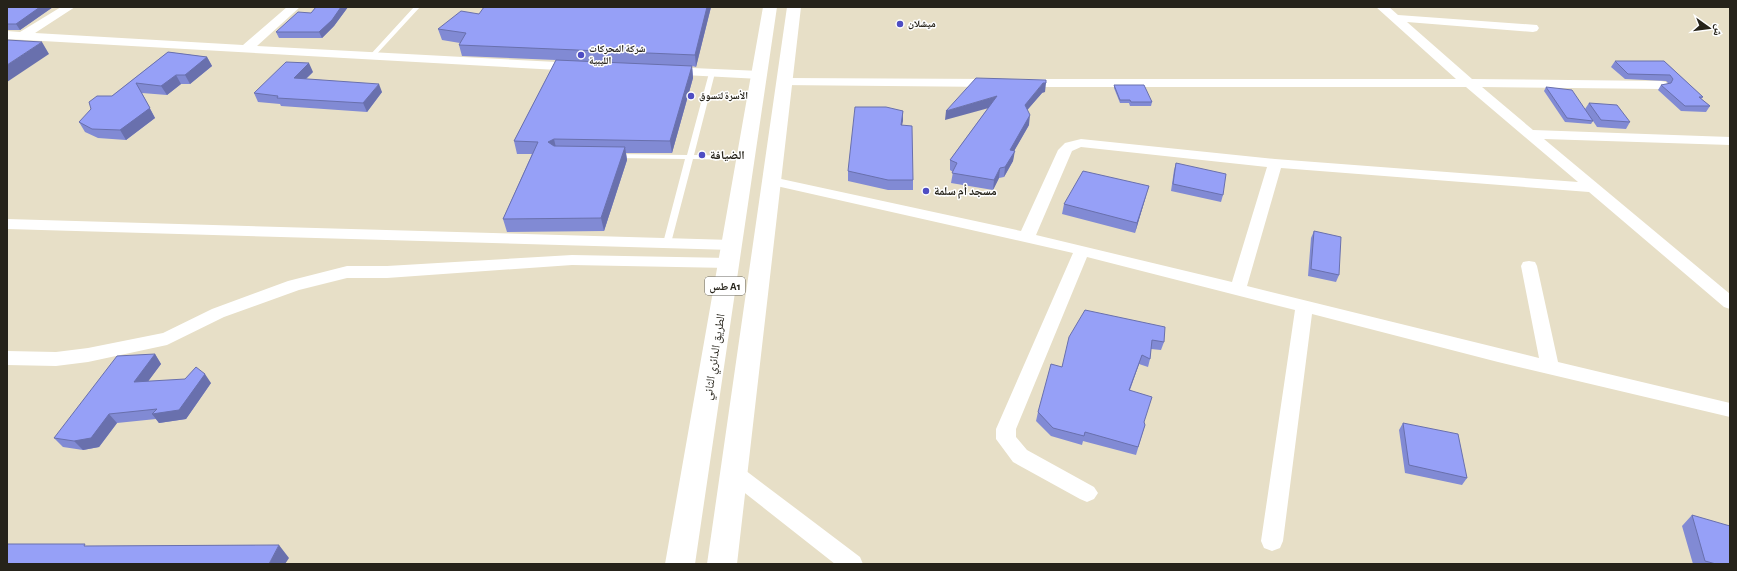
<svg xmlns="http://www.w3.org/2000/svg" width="1737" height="571" viewBox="0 0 1737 571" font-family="'Alegreya Sans','Noto Naskh Arabic',sans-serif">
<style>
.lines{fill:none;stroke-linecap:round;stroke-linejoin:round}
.service{fill:#fff;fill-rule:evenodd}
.minor{fill:#fff;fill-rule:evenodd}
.trunk{fill:#fff;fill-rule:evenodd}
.wall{fill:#818ad4}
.shaded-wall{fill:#6970ad}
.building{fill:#96a0f7;stroke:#6970ad}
.poi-dot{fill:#4e4dc3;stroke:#fff;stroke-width:1.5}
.labels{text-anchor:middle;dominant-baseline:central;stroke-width:3;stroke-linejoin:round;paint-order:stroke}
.far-poi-label{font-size:10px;font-weight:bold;fill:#26231a;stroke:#fff;text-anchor:start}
.shield{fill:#fff;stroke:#67655f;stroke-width:1}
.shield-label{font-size:11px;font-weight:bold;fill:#26231a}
.poi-label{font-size:12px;font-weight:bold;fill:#26231a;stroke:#fff;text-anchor:start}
.street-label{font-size:12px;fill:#26231a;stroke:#fff}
</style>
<rect width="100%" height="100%" fill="#e7dfc7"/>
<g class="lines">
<path class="service" d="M 414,7 L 420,7 L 374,57 L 370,57 L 370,55 Z
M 712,71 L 715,73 L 694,155 L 746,156 L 750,158 L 746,160 L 693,159 L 671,243 L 670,245 L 664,245 L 663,243 L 685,159 L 616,158 L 612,156 L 616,154 L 687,155 L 709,73 Z"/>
<path class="minor" d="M 61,7 L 75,7 L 35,33 L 243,45 L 287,7 L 300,7 L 257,46 L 576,63 L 580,64 L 582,67 L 580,70 L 576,71 L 7,39 L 7,31 L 20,32 Z
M 1376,7 L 1389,7 L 1398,15 L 1537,25 L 1539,28 L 1537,31 L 1533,32 L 1407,22 L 1472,79 L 1661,81 L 1666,82 L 1668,85 L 1666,88 L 1661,89 L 1482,87 L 1533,130 L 1730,137 L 1730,145 L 1544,139 L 1730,294 L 1730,309 L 1724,307 L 1589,192 L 1281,168 L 1247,286 L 1539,358 L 1521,266 L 1523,262 L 1529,261 L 1535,262 L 1537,266 L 1558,362 L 1730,403 L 1730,417 L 1498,362 L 1312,314 L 1283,541 L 1280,548 L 1272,551 L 1264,548 L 1261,541 L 1295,310 L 1087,257 L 1016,429 L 1016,437 L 1027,450 L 1094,487 L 1098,493 L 1094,499 L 1087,502 L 1080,499 L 1013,462 L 996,439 L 996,429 L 1073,253 L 772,185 L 767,184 L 765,181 L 767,178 L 772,177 L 1021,231 L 1058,150 L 1065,143 L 1081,139 L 1275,159 L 1578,182 L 1466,87 L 1023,87 L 1018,86 L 1016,83 L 1018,80 L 1023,79 L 1456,79 ZM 1081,147 L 1267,167 L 1232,282 L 1036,235 L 1072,151 Z
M 670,67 L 760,71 L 765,72 L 766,75 L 765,78 L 760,79 L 665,74 L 664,71 L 665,68 Z
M 785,78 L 994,79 L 999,80 L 1001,83 L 999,86 L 994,87 L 780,85 L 779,82 L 780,79 Z
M 7,219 L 732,240 L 738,241 L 740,245 L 738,249 L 732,250 L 7,229 Z
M 572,255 L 729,258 L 735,259 L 737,263 L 735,267 L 729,268 L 572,265 L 387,278 L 347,278 L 299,290 L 224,317 L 167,345 L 88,362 L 56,366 L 7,365 L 7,351 L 56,352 L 88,348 L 163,333 L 212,309 L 288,281 L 347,266 L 387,266 Z
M 734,465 L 741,467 L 860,557 L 863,564 L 835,564 L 727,479 L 724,473 L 727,467 Z"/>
<path class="trunk" d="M 763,7 L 777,7 L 695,564 L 665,564 Z
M 787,7 L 801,7 L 737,564 L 707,564 Z"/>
</g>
<path class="wall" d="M 7,7 L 53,7 L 20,30 L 7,30 Z
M 316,7 L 348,7 L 334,26 L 322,38 L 279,38 L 276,32 L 311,13 Z
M 711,7 L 696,67 L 692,66 L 693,78 L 672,153 L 626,153 L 627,160 L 604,231 L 507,232 L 503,219 L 532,154 L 517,154 L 514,141 L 556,60 L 462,56 L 459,45 L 460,43 L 442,40 L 438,29 L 479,14 Z
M 168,52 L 207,57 L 212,66 L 190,84 L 181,84 L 167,95 L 142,93 L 155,118 L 126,140 L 98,138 L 85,132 L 79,122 Z
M 1615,61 L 1664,61 L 1703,97 L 1701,99 L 1710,106 L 1706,112 L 1681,111 L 1658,90 L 1661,85 L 1669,84 L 1666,81 L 1625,79 L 1611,67 Z
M 313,72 L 306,79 L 382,92 L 367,112 L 281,106 L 280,104 L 258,102 L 254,93 Z
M 1114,85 L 1152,102 L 1151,106 L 1130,106 L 1129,103 L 1120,103 L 1114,88 Z
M 1546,87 L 1585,109 L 1589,103 L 1630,122 L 1626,129 L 1597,127 L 1593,121 L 1591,124 L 1565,122 L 1544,91 Z
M 1045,92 L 1042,93 L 1027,110 L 1029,125 L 1014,151 L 1013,161 L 1004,177 L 999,178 L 993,190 L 951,183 L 953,172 L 950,170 L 950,160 L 988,108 L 945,120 Z
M 903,111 L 902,125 L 913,180 L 913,190 L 888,190 L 848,181 L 848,171 Z
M 1176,163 L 1223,195 L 1221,202 L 1171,191 L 1174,170 Z
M 1146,196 L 1135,233 L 1062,214 L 1064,204 Z
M 1314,231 L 1339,275 L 1336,282 L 1308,276 L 1311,238 Z
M 1085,310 L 1164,342 L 1161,350 L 1151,349 L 1150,359 L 1148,367 L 1139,364 L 1130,390 L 1145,425 L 1136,455 L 1083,441 L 1082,445 L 1051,436 L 1036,421 L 1038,412 L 1062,367 Z
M 155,354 L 161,364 L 148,381 L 211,383 L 186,419 L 159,423 L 156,419 L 117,423 L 99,447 L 83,450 L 63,447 L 54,438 Z
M 1403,423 L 1467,478 L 1462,485 L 1405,473 L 1399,430 Z
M 1692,515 L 1730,564 L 1693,564 L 1682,526 Z"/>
<path class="shaded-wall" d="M 40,7 L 53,7 L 20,30 L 16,24 Z
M 341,7 L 348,7 L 334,26 L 322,38 L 319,32 Z
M 707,7 L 711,7 L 696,67 L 695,55 Z
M 42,42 L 49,54 L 7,82 L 7,65 Z
M 207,57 L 212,66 L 190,84 L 185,75 Z
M 309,63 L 313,72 L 298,86 L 294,78 Z
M 692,66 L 693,78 L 672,153 L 670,141 Z
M 176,75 L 181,84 L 167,95 L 161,86 Z
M 136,83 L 155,118 L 126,140 L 120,130 Z
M 1043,83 L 1046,83 L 1045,92 L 1042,93 L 1023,115 L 1025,105 Z
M 379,84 L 382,92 L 367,112 L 363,103 Z
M 997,96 L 996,106 L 945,120 L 946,111 Z
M 903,111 L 903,121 L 900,134 L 901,125 Z
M 1030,115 L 1029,125 L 1009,160 L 1010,150 Z
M 554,139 L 557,152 L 548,142 Z
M 625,147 L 627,160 L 604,231 L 601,218 Z
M 1015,151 L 1013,161 L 1004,177 L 1005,167 Z
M 1000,168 L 999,178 L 993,190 L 994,180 Z
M 1149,186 L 1146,196 L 1135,233 L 1137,223 Z
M 155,354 L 161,364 L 141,391 L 134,382 Z
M 1142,355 L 1139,364 L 1126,399 L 1129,390 Z
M 205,374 L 211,383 L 186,419 L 159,423 L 152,414 Z
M 109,414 L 117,423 L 99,447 L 83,450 L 74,441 Z
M 279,545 L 289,558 L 285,564 L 269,564 Z"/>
<path class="building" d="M 7,7 L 40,7 L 16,24 L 7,24 Z
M 316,7 L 341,7 L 332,20 L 319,32 L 276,32 L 298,12 L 311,13 Z
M 484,7 L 707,7 L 695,55 L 459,45 L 466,33 L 438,29 L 461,11 L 479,14 Z
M 7,40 L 42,42 L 7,65 Z
M 168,52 L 207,57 L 185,75 L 176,75 L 161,86 L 136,83 L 150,108 L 120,130 L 92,129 L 79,122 L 91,109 L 89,102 L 97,96 L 112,96 Z
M 556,60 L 692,66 L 670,141 L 554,139 L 548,142 L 554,146 L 625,147 L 601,218 L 503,219 L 538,142 L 514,141 Z
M 1615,61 L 1664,61 L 1703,97 L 1699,97 L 1710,106 L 1685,106 L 1661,85 L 1671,83 L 1673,79 L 1670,75 L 1628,74 Z
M 286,62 L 309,63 L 294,78 L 379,84 L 363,103 L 277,98 L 278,96 L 254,93 Z
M 976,78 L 1046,80 L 1046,83 L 1043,83 L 1025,105 L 1030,115 L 1010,150 L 1015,151 L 1005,167 L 1000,168 L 994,180 L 952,173 L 957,163 L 950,160 L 997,96 L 946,111 Z
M 1114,85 L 1144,85 L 1152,102 L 1131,102 L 1130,100 L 1120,100 Z
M 1546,87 L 1572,90 L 1593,121 L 1567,118 Z
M 1589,103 L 1617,105 L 1630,122 L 1601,120 Z
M 855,107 L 886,107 L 903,111 L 901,125 L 912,126 L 913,180 L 888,180 L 848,171 Z
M 1176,163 L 1226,174 L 1223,195 L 1173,184 Z
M 1083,171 L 1149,186 L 1137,223 L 1064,204 Z
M 1314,231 L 1341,237 L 1339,275 L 1311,269 Z
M 1085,310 L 1165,327 L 1164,342 L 1152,340 L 1150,359 L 1142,355 L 1129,390 L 1152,397 L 1144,422 L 1145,425 L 1138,447 L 1085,432 L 1084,436 L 1053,428 L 1038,412 L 1051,364 L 1062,367 L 1069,337 Z
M 155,354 L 134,382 L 185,379 L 196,367 L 205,374 L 179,410 L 152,414 L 157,409 L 109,414 L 91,438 L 74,441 L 54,438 L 117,356 Z
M 1403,423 L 1458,434 L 1467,478 L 1409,465 Z
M 1692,515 L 1730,526 L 1730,564 L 1716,564 L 1705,561 Z
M 7,544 L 85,544 L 84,546 L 279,545 L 269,564 L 7,564 Z"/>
<g class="poi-dot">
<circle cx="900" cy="24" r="4"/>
<circle cx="581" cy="55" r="4"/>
<circle cx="691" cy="96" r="4"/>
<circle cx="702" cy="155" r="4"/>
<circle cx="926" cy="191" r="4"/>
</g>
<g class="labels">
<g class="far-poi-label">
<text x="908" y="24">ميشلان</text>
<text x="589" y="49">شركة المحركات<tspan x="589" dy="12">الليبية</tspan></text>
<text x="699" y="96">الأسرة لتسوق</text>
</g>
<rect class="shield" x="705" y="277" width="40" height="18" rx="3"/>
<g class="shield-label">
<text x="725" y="286">طس A1</text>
</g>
<g class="poi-label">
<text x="710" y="155">الضيافة</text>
<text x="934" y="191">مسجد أم سلمة</text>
</g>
<g class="street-label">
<text transform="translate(714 357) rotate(-81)">الطريق الدائري الثاني</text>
</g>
</g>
<rect width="1737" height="571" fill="none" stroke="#26231a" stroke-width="16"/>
<g transform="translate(1709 28) rotate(104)" stroke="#ffffff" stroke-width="3" paint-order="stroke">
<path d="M0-3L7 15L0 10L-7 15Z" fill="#26231a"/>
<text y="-6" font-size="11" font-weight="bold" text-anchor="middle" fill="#26231a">ش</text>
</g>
</svg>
